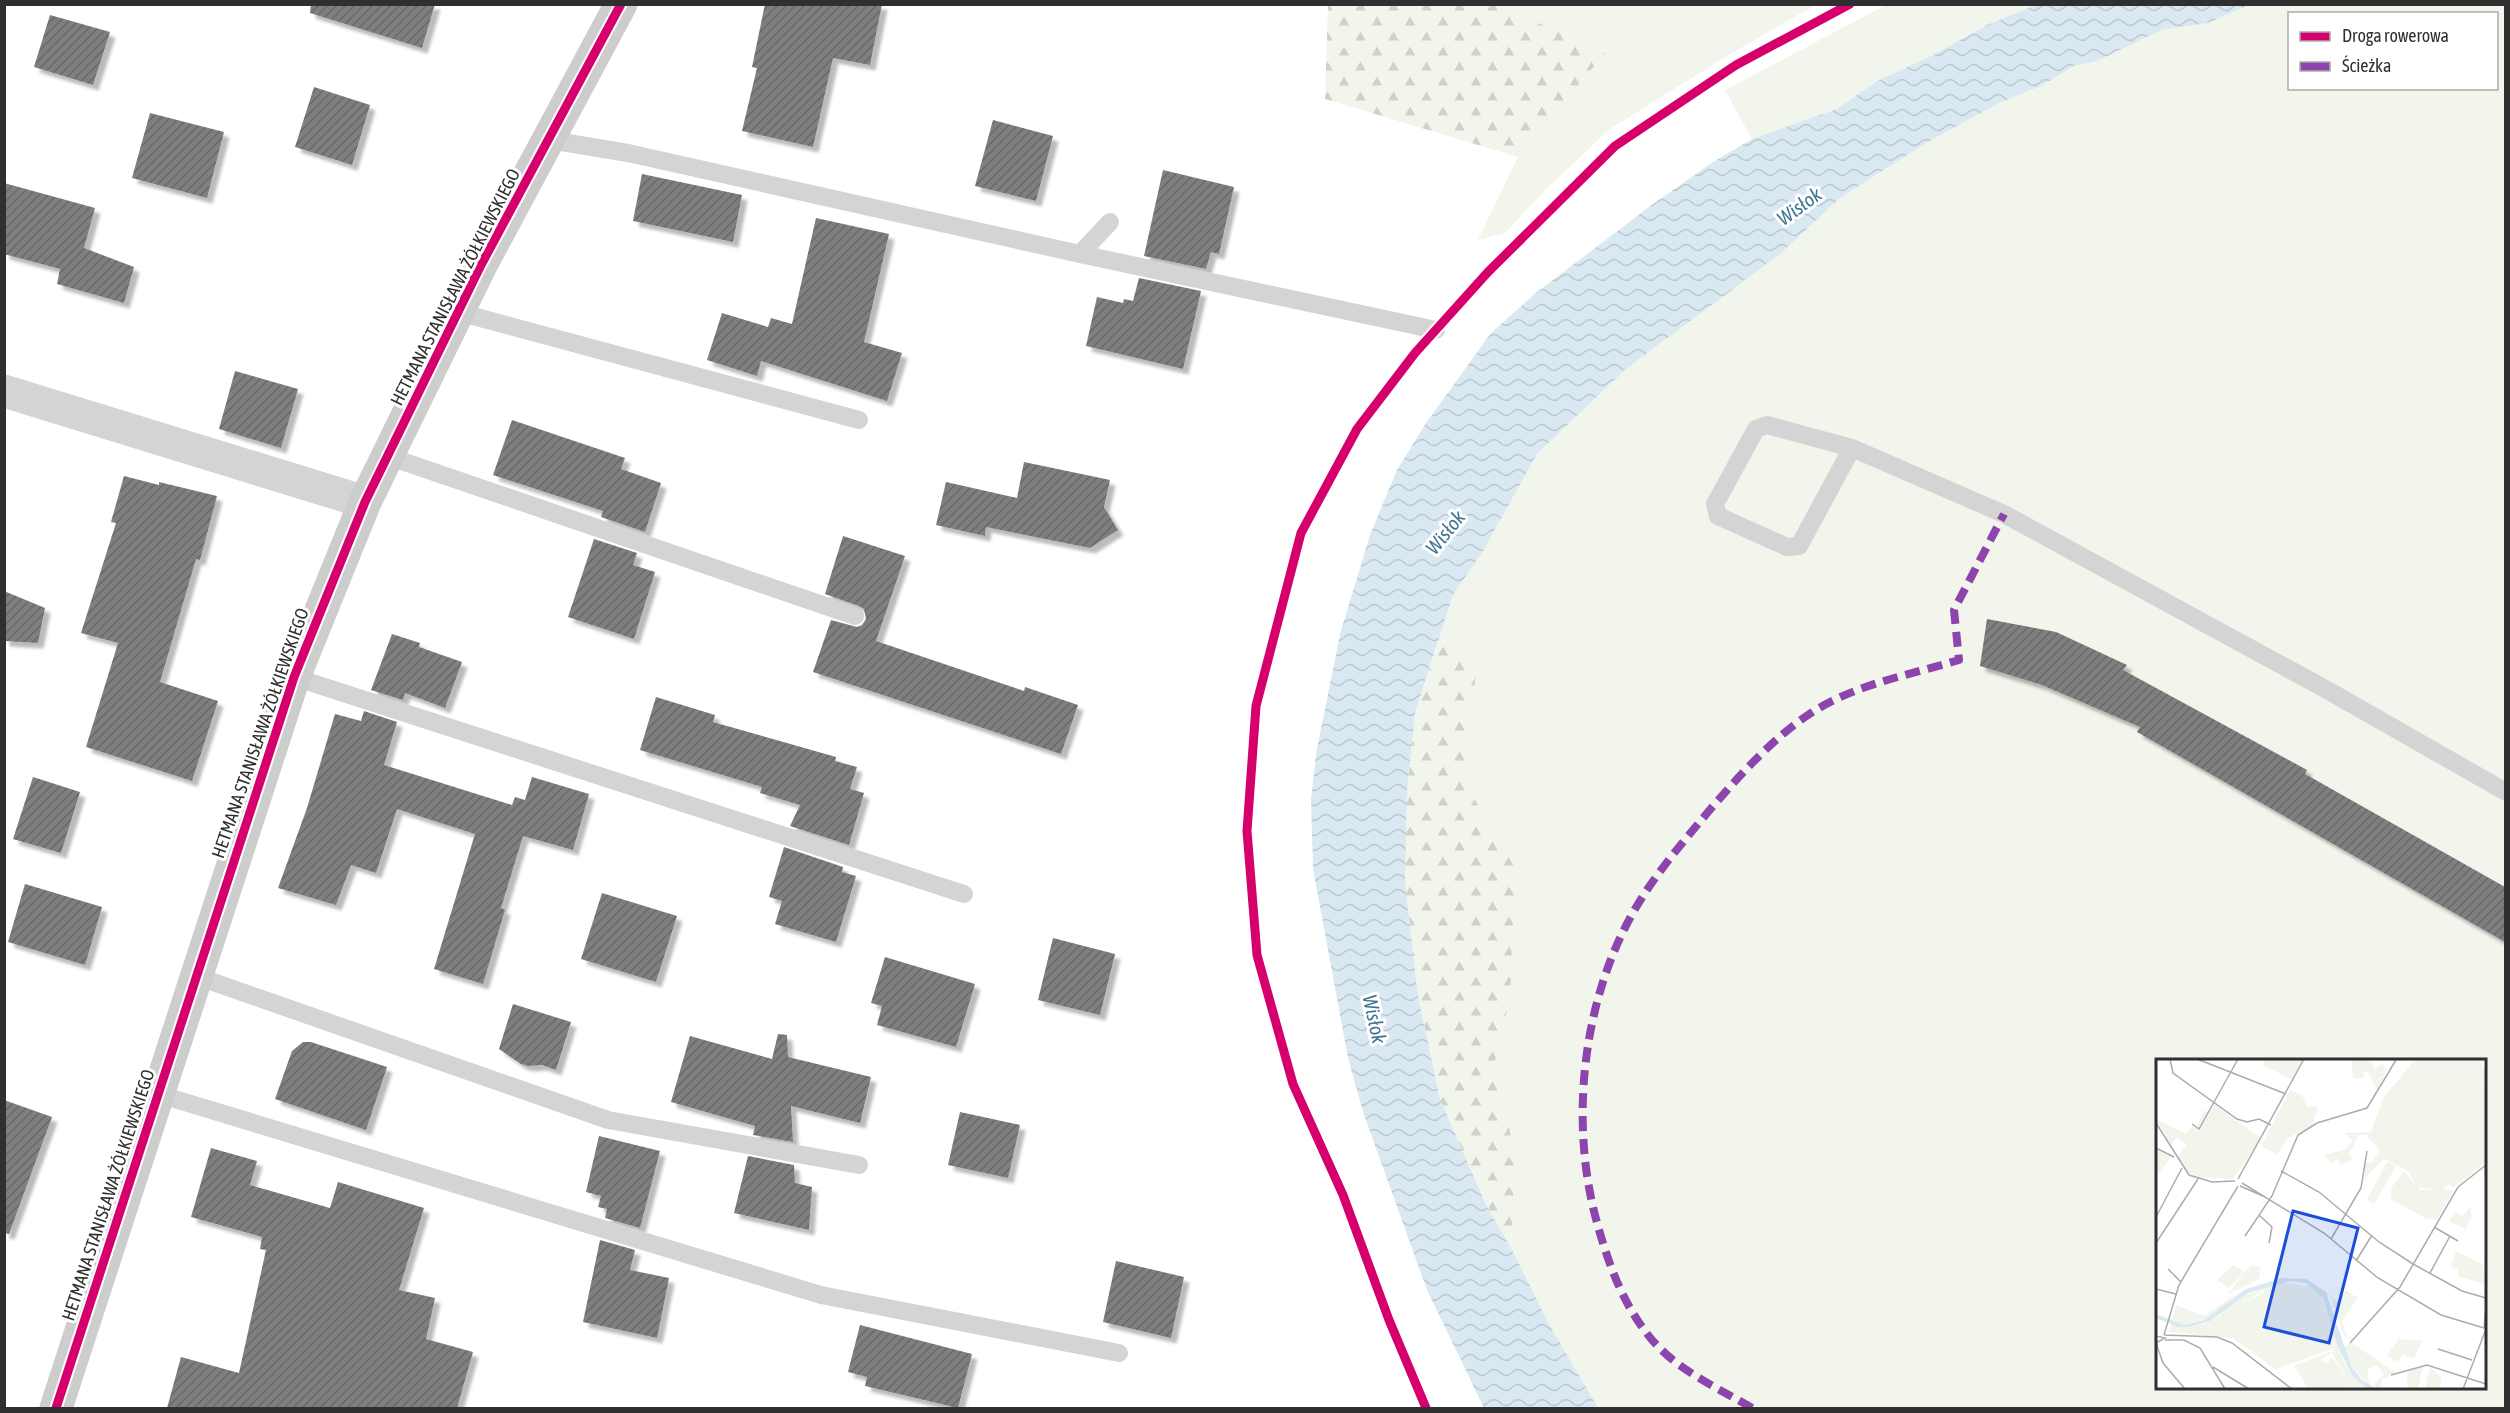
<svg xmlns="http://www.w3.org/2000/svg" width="2510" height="1413" viewBox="0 0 2510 1413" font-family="'Asap Condensed',sans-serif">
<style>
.grass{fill:#f1f5ec;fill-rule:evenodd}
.forest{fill:url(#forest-firs)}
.water{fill:url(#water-waves)}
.building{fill:url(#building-hatch);filter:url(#shadow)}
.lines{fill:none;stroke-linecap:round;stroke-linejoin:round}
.lane{stroke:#d4d4d4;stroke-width:18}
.street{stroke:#d4d4d4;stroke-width:33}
.secondary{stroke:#cdcdcd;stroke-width:33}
.quiet{stroke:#8e44ad;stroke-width:8;stroke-dasharray:15 8;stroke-linecap:butt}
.cycleway-casing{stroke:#fff;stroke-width:13}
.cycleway{stroke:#d6006c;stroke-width:9}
.labels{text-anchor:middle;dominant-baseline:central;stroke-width:6;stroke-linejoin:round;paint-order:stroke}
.street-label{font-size:18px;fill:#2f2f2f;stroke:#fff}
.water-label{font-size:20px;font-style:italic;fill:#3f748f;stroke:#fff}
.inset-road{fill:none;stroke:#acacac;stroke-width:1.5}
.view{fill:#1d4ed8;fill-opacity:0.15;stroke:#1d4ed8;stroke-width:3}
.inset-edge{fill:none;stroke:#2f2f2f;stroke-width:3}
</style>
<defs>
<pattern id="forest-firs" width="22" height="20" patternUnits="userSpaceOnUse" patternTransform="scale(1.5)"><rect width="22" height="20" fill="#f1f5ec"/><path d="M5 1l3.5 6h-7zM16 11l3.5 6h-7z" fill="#cfd2cb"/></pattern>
<pattern id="water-waves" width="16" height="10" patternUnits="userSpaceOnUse" patternTransform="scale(1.5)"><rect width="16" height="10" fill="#dae9f1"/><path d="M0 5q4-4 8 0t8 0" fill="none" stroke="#bbc8cf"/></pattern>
<pattern id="building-hatch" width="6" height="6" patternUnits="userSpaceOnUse" patternTransform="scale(1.5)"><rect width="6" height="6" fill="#7f7f7f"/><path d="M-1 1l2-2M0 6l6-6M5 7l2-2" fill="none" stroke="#686868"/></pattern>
<filter id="shadow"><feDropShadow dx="5.5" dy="5.5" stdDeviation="1.5" flood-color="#0004"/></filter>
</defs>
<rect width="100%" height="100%" fill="#fff"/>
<path class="grass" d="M 1496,5 L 1815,5 L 1722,59 L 1610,129 L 1546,189 L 1505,233 L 1478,240 L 1518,157 L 1606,52 Z
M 1886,5 L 2035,5 L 1985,26 L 1933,55 L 1877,81 L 1838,109 L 1752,139 L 1725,90 Z
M 2249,5 L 2505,5 L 2505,1408 L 1598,1408 L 1549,1324 L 1511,1248 L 1515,1153 L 1494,1065 L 1510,998 L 1515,868 L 1462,778 L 1477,667 L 1440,637 L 1453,595 L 1483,551 L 1537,454 L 1626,369 L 1779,254 L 1840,198 L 1928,142 L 1999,103 L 2041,86 L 2074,66 L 2097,61 L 2162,30 L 2208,23 ZM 2290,14 L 2496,14 L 2496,88 L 2290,88 ZM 2158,1060 L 2484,1060 L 2484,1388 L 2158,1388 Z"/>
<path class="forest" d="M 1328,5 L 1496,5 L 1606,52 L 1518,157 L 1325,99 Z
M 1440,637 L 1477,667 L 1462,778 L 1515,868 L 1510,998 L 1494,1065 L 1515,1153 L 1511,1248 L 1486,1205 L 1440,1099 L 1418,996 L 1405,882 L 1407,792 L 1415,713 Z"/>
<path class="water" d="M 2035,5 L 2249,5 L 2208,23 L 2162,30 L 2097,61 L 2074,66 L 2041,86 L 1999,103 L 1928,142 L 1840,198 L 1780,254 L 1626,369 L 1537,454 L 1483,551 L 1453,595 L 1415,713 L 1407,792 L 1405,882 L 1418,996 L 1440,1099 L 1486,1205 L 1511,1248 L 1549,1324 L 1598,1408 L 1484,1408 L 1427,1290 L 1363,1112 L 1348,1058 L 1313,869 L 1311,800 L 1316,754 L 1340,634 L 1370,535 L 1397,470 L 1426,423 L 1491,333 L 1537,292 L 1653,204 L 1713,162 L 1752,139 L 1837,109 L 1877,81 L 1933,55 L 1985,26 Z"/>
<path class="building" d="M 311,4 L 435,4 L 422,48 L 310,13 Z
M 765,4 L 882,4 L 870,65 L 833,58 L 813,147 L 742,131 L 757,68 L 752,67 Z
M 50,15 L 110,32 L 93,85 L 34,67 Z
M 314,87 L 370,105 L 352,165 L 295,147 Z
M 150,113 L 224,132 L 207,198 L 132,178 Z
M 993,120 L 1053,136 L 1036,201 L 975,186 Z
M 1163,170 L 1234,187 L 1219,254 L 1211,252 L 1206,269 L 1144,256 Z
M 642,174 L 742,195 L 733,242 L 633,221 Z
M 4,183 L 95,208 L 84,248 L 134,267 L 124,303 L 57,284 L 60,269 L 4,254 Z
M 816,218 L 889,234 L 864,342 L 902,353 L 887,401 L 761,361 L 757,376 L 707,360 L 722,313 L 768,327 L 771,318 L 792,324 Z
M 1139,278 L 1201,291 L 1183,369 L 1086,346 L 1097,297 L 1123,303 L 1124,299 L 1133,301 Z
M 235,371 L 298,389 L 281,448 L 219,429 Z
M 512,420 L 625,458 L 621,469 L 661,483 L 645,532 L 601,517 L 603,511 L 493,475 Z
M 1024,462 L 1110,480 L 1104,507 L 1118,530 L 1090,548 L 986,527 L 985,536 L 936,525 L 946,482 L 1017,498 Z
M 124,476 L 159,485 L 159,482 L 217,496 L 200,560 L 196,559 L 160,682 L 218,701 L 192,781 L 86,747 L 118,643 L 81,633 L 116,523 L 111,522 Z
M 843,536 L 905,556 L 876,641 L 1024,691 L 1025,687 L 1078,705 L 1061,754 L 813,672 L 831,620 L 857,627 L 862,625 L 866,619 L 864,609 L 859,606 L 825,594 Z
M 594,539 L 637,553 L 633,565 L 655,572 L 634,639 L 568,617 Z
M 4,591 L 45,608 L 38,643 L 4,641 Z
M 1987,619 L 2056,632 L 2127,665 L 2123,670 L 2307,770 L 2305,774 L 2505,887 L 2505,942 L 2137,732 L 2140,727 L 2042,685 L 1980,666 Z
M 392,634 L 420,643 L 419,647 L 462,662 L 445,708 L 405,693 L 403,700 L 371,690 Z
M 656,697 L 715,715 L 713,722 L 836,757 L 835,761 L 857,767 L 850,789 L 864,793 L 849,845 L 790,826 L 800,805 L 760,793 L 762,787 L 640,750 Z
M 364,711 L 397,722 L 384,765 L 512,805 L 515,797 L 525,800 L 532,777 L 589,794 L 573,850 L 523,836 L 501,908 L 505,910 L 483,984 L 434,969 L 475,834 L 397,809 L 376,873 L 351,865 L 336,905 L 278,888 L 307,808 L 335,714 L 361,721 Z
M 33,777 L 80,792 L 61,853 L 13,839 Z
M 784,847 L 843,867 L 842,872 L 856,876 L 836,942 L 775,924 L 782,901 L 769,897 Z
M 25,884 L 102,907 L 85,965 L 8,942 Z
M 602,893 L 677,916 L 656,982 L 581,959 Z
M 1053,938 L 1115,954 L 1100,1015 L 1038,1000 Z
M 885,957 L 975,984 L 956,1047 L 877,1025 L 882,1006 L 871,1003 Z
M 513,1004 L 571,1022 L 556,1070 L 542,1065 L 528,1066 L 521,1064 L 499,1049 Z
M 778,1034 L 787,1035 L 788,1057 L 871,1077 L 860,1123 L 791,1106 L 793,1142 L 753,1135 L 755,1126 L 671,1102 L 690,1036 L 772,1059 Z
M 303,1042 L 311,1042 L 387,1067 L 366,1130 L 275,1099 L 292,1051 Z
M 4,1100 L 52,1117 L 9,1234 L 4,1233 Z
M 960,1112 L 1020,1125 L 1008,1178 L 948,1165 Z
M 599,1136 L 660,1151 L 640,1228 L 605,1218 L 607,1209 L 598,1207 L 601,1196 L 586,1192 Z
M 211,1148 L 257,1161 L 250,1185 L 330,1208 L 338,1182 L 424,1208 L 399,1290 L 435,1298 L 426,1339 L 473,1352 L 457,1408 L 167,1408 L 181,1357 L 239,1373 L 266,1250 L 260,1249 L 262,1237 L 191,1217 Z
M 748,1156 L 794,1165 L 795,1183 L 812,1187 L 809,1230 L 734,1213 Z
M 600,1240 L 635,1250 L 630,1270 L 669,1278 L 657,1338 L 583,1322 Z
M 1116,1261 L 1184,1277 L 1171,1338 L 1103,1322 Z
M 860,1325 L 972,1354 L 958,1408 L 865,1386 L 867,1377 L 848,1372 Z"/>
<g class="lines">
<path class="lane" d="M 550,140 L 628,153 L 1080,254 L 1110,222
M 1080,254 L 1436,330
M 458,312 L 859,420
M 1852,448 L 1799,546 L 1787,547 L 1718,516 L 1715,504 L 1756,429 L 1767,425 L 1852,448 L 2004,514 L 2329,691 L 2506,792
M 387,456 L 855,616
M 294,677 L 964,894
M 196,976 L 608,1120 L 859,1165
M 158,1094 L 821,1295 L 1119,1353"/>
<path class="street" d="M 4,391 L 365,502"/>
<path class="secondary" d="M 56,1408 L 294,677 L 365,502 L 481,265 L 621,4"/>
<path class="quiet" d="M 1752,1408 C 1718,1388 1679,1371 1653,1341 C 1623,1306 1608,1263 1596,1219 C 1569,1118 1583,995 1638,904 C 1658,871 1683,842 1708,812 C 1738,777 1771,740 1808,715 C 1852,685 1909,675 1959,660 L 1954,610 L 2004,514"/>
<g class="cycleway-casing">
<path id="cycleway" d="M 56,1408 L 294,677 L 365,502 L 481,265 L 621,4
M 1426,1408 L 1389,1320 L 1343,1195 L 1293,1084 L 1257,955 L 1247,831 L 1256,706 L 1301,533 L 1357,429 L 1415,353 L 1488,272 L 1615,146 L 1736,65 L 1850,4"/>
</g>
<use href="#cycleway" class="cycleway"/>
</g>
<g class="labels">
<g class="street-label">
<text transform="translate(455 287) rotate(-63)">HETMANA STANISŁAWA ŻÓŁKIEWSKIEGO</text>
<text transform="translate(260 733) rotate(-71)">HETMANA STANISŁAWA ŻÓŁKIEWSKIEGO</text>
<text transform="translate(108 1195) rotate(-72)">HETMANA STANISŁAWA ŻÓŁKIEWSKIEGO</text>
</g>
<g class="water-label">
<text transform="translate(1799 206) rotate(-36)">Wisłok</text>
<text transform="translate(1445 532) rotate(-51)">Wisłok</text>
<text transform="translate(1375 1019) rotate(78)">Wisłok</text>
</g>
</g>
<g transform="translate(2156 1059)">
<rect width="330" height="330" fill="#fff"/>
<path d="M 285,0 L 329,0 L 326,4 L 330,18 L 261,128 L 251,111 L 286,56 L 267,22 ZM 134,31 L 146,36 L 151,48 L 160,47 L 161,51 L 156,67 L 132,79 L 121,95 L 105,87 ZM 231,103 L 240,107 L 218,145 L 211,141 ZM 248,112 L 264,131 L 298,131 L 281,160 L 269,159 L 235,140 L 236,128 ZM 78,206 L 89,213 L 73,229 L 61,221 ZM 95,206 L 105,208 L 103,220 L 71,236 ZM 127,224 L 156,227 L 164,234 L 187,301 L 197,318 L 212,330 L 200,330 L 194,324 L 176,294 L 179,289 L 119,310 L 77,279 L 13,273 L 15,266 L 34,268 L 48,265 L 107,234 L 110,228 ZM 90,228 L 52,259 L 28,266 L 16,263 L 20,246 L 48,257 ZM 190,231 L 202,239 L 186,262 L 191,278 L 198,279 L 195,281 L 189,277 L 186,272 L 174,235 L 181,242 ZM 243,280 L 266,282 L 258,300 L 247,295 L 242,303 L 231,296 ZM 196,284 L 240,314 L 226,320 L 224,330 L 218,329 L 219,324 L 228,315 L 220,306 L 211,311 L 214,327 L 195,307 L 186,288 ZM 173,293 L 175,295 L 165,300 L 170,305 L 176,298 L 198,330 L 153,330 L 138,307 ZM 266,308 L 262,330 L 251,327 L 252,311 ZM 274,308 L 286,319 L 282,330 L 269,330 Z" fill="#f1f5ec"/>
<path d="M 195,0 L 214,0 L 218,10 L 226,5 L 231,11 L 221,31 L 212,13 L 207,13 L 209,19 L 197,19 ZM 259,0 L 285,0 L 267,22 L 287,56 L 251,111 L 228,100 L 209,119 L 209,104 L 215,104 L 224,92 L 210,76 L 202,76 L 193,96 L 196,100 L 190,104 L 184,105 L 182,99 L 176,104 L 167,96 L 188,91 L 194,85 L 196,82 L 189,74 L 215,73 L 227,40 ZM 48,52 L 53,53 L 32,87 L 21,78 L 15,86 L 0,60 L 30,75 L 36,67 L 40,69 ZM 314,148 L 316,156 L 310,170 L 293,162 L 299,153 L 306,157 ZM 300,192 L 327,206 L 328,225 L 302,217 L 302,211 L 295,207 ZM 111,229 L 67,257 L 65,254 L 85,237 Z" fill="#f1f5ec"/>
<path d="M 58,46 L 105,79 L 77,120 L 42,118 L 33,114 L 21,99 Z" fill="#f1f5ec"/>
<path d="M 109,0 L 148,0 L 137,21 L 106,6 ZM 330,18 L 330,103 L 298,128 L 291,126 L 286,132 L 261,128 ZM 0,90 L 15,98 L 0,117 Z" fill="#f1f5ec"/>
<path d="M 126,219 L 150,220 L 170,233 L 195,307 L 206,321 L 221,330 L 212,330 L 197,318 L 181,286 L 167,239 L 150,224 L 135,222 L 92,234 L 54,262 L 34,268 L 22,268 L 0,259 L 0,255 L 28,266 L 48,261 L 90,230 Z" fill="#dae9f1"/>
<path class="inset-road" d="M 14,0 L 17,14 L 81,60 L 91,63 L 103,60 L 115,66M 41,0 L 130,35M 0,64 L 33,116 L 56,123 L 79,122M 36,65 L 43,70 L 82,0M 0,89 L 18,98M 125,112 L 163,133 L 223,183 L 257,205 L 306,232 L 330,239M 82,120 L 148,0M 86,124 L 168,174 L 222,219 L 285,256 L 328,269 L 330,249M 84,127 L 107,137M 103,156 L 116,168 L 113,184M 0,158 L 26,109M 278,168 L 302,182M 89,177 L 116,137 L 142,76 L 161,64 L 211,49 L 240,1M 175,180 L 205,129 L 211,92M 0,184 L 42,120M 200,202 L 216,176M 12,210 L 25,223M 274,214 L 294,177M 0,230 L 20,235M 8,276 L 23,226 L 82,127M 8,276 L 61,278 L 76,284 L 136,330M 0,277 L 9,279 L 0,284M 9,281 L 28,281 L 44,289 L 69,330M 0,284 L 7,304 L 29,330M 194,284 L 244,228 L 302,128 L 330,106M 282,290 L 316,301M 57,308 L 93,330M 235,316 L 271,306 L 330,325M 307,330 L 330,270"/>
<path class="view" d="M 137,152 L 202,169 L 173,284 L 108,268 Z"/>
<rect width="330" height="330" class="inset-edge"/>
</g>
<rect width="2510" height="1413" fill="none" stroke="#2f2f2f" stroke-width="12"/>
<rect x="2288" y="12" width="210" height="78" fill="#ffffff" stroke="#acacac" stroke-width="1.5"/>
<rect x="2300" y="32" width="30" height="9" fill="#d6006c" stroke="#acacac" stroke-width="1.5"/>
<text x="2342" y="42" font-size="18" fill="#2f2f2f">Droga rowerowa</text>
<rect x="2300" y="62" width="30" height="9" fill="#8e44ad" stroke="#acacac" stroke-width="1.5"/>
<text x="2342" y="72" font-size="18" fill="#2f2f2f">Ścieżka</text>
</svg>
